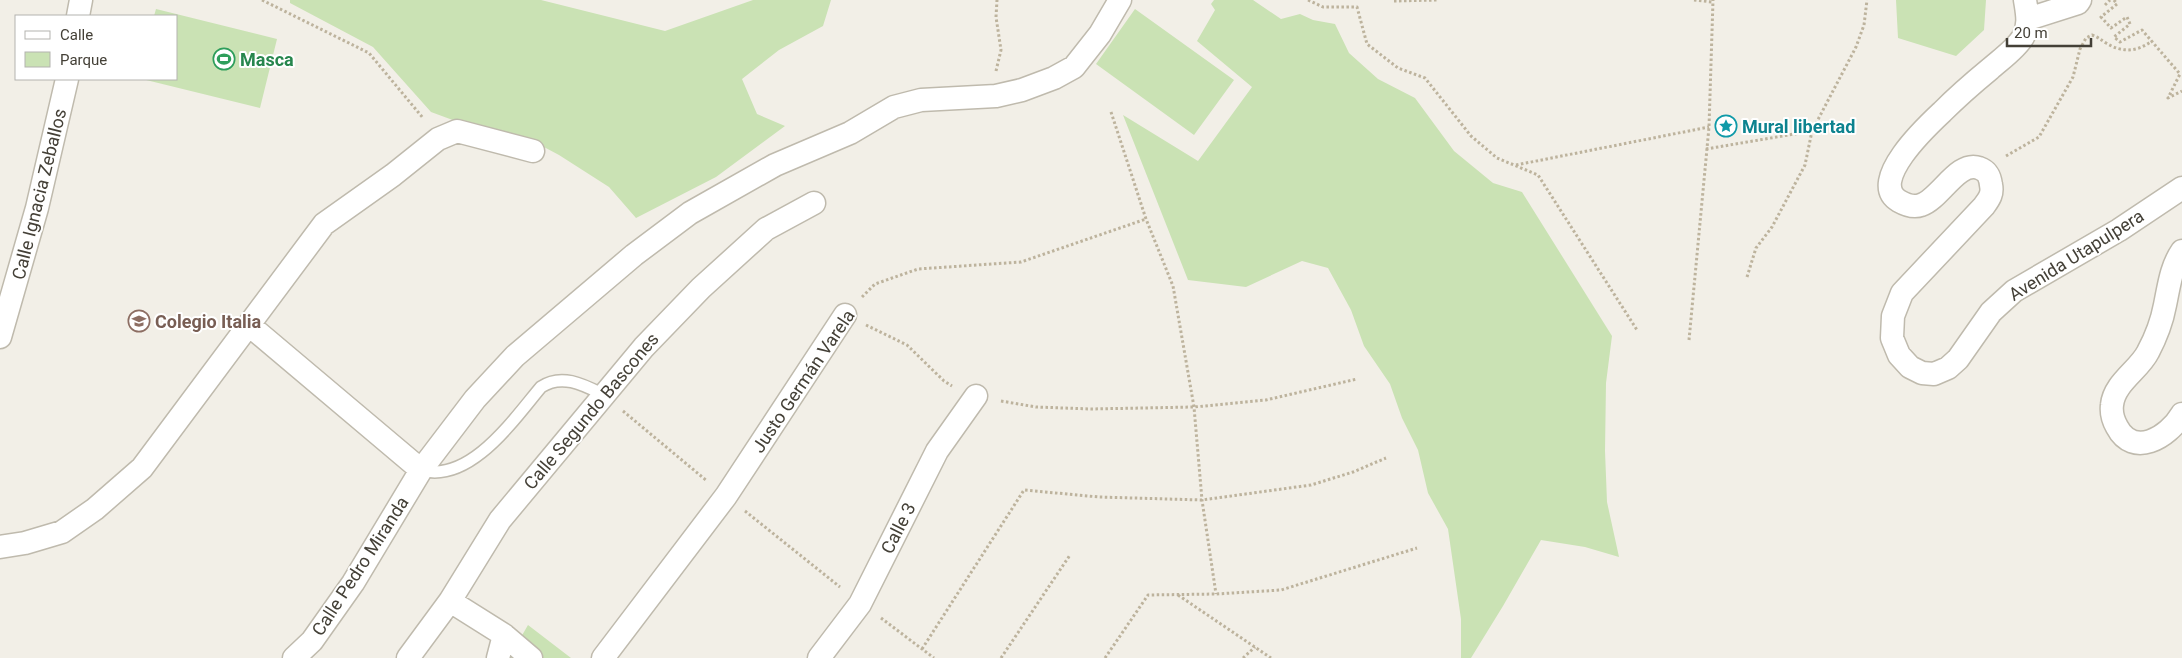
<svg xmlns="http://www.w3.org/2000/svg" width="2182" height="658" viewBox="0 0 2182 658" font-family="Roboto,sans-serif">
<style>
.green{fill:#cae2b4}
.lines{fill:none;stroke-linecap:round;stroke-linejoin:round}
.lane-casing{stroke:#bfbaad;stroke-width:14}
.street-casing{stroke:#bfbaad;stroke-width:25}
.path{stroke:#bdb39d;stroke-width:3;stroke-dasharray:2.5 2.5;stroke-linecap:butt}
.lane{stroke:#fff;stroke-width:11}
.street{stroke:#fff;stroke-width:22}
.labels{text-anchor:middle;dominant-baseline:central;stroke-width:4;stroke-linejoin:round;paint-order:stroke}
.leisure-label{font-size:18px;font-weight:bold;fill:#27864d;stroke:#fff;text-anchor:start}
.culture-label{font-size:18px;font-weight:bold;fill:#0d838f;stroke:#fff;text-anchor:start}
.street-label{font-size:18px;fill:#444037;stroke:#fff}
.education-label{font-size:18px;font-weight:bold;fill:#785e54;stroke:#fff;text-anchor:start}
</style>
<rect width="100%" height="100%" fill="#f2efe7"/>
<path class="green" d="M 290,0 L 541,0 L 665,31 L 753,0 L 831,0 L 823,26 L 779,50 L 742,79 L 757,114 L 785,126 L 716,177 L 636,218 L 609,187 L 559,155 L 527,138 L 496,136 L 431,112 L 373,47 L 290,3 Z
M 1214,0 L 1253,0 L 1281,19 L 1300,14 L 1313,20 L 1335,24 L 1349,53 L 1378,79 L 1415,98 L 1454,151 L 1493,183 L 1522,192 L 1612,336 L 1606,383 L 1605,451 L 1607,502 L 1619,557 L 1585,547 L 1541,540 L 1503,606 L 1471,658 L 1461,658 L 1461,619 L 1448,529 L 1428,493 L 1418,450 L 1402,418 L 1390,384 L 1364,346 L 1351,310 L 1328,268 L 1302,261 L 1246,287 L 1188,280 L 1123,115 L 1198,161 L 1252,87 L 1197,41 L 1215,10 L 1211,4 Z
M 1896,0 L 1986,0 L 1984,30 L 1956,56 L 1898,38 Z
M 156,9 L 277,39 L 260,108 L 142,79 L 176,79 L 176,16 L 154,16 Z
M 1135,9 L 1234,80 L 1194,135 L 1096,64 Z
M 528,625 L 571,658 L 509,658 Z"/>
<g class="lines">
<g class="lane-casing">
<path id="lane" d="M 421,470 C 470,484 514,419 541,387 C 562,373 584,385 604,395"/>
</g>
<g class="street-casing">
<path id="street" d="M 2025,0 C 2027,13 2030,25 2023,37 C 2016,49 2000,60 1990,69 C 1973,83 1957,97 1942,112 C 1927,126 1867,182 1899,201 C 1906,205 1913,208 1921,205 C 1940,199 1958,160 1979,168 C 1988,171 1990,177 1991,185 C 1993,194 1989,199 1984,206 L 1902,293 L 1893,316 L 1892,338 L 1899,355 L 1910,367 L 1922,373 L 1934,374 L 1948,368 L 1958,359 L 1991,312 L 2014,291 L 2119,230 L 2182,188
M 78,16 L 81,0
M 2028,19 L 2078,3 L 2080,0
M 2182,251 C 2171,267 2169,286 2165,305 C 2162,321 2156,337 2148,352 C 2139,370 2114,383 2112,405 C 2111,413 2113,420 2117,427 C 2133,458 2168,438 2182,414
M 249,325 L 421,470
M 0,337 L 37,208 L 67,79
M 0,547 L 25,543 L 62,532 L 95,509 L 142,468 L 324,224 L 393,175 L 438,139 L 457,131 L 533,151
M 450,601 L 504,635 L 531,658
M 294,658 L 312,641 L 353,583 L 421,470 L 475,399 L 515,356 L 634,255 L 690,213 L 775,165 L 850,133 L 894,107 L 921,100 L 996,96 L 1022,90 L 1054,78 L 1074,67 L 1100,34 L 1120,0
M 408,658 L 450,601 L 500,520 L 644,347 L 701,288 L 766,229 L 814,203
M 498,658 L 504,635
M 603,658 L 726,496 L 845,315
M 819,658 L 860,604 L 937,451 L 976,396"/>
</g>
<path class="path" d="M 262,0 L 369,53 L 423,118
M 1308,0 L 1323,7 L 1357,7 L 1367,44 L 1398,68 L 1425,78 L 1471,136 L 1497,158 L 1538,175 L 1637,330
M 1694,0 L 1712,2
M 2114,0 L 2117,4 L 2101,17 L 2111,28 L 2127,17 L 2130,24 L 2114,37 L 2120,42 L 2142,30 L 2180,74 L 2168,98 L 2182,91
M 1394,1 L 1437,0
M 2105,5 L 2110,0
M 996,71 L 1001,50 L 996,17 L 997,0
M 1111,112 L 1146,219 L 1173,286 L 1194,407 L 1202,500 L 1216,594
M 1706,149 L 1812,131
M 2006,156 L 2039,137 L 2073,77 L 2080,49 L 2086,38 L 2092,35 C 2098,37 2101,40 2106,43 C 2122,53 2137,52 2152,41
M 1516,165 L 1709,127
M 1747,277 L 1756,248 L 1772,227 L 1805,165 L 1812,131 L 1856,47 L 1864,25 L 1867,0
M 862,297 L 875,284 L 918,269 L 1021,262 L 1146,219
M 866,325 L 907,345 L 944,381 L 952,386
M 1689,340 L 1709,127 L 1713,0
M 1001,401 L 1036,407 L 1091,409 L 1194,407 L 1266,400 L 1357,379
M 623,411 L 707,481
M 745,511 L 840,587
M 1178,595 L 1271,658
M 881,618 L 934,658
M 922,649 L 1024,490 L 1099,497 L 1202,500 L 1311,485 L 1353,472 L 1386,458
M 1001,658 L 1070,555
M 1105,658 L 1148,595 L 1216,594 L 1281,590 L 1417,548
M 1243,658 L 1255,647"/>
<use href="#lane" class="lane"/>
<use href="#street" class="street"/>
</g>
<defs>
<g id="stadium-ring" transform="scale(1.125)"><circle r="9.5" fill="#fff" stroke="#2e9e5b" stroke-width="1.5"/><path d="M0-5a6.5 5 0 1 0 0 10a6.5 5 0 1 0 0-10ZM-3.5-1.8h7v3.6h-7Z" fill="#2e9e5b"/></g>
<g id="sight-ring" transform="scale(1.125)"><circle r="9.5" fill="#fff" stroke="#0f9aa8" stroke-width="1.5"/><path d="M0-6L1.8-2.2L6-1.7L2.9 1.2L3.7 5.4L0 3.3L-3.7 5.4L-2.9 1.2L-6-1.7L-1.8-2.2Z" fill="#0f9aa8"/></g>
<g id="school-ring" transform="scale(1.125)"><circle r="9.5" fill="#fff" stroke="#8d6e63" stroke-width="1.5"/><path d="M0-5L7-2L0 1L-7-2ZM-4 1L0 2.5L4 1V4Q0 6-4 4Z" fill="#8d6e63"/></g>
</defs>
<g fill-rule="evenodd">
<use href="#stadium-ring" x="224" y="59"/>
<use href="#sight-ring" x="1726" y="126"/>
<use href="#school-ring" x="139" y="321"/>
</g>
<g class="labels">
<g class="leisure-label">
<text x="240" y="59">Masca</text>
</g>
<g class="culture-label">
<text x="1742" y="126">Mural libertad</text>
</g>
<g class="street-label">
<text transform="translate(39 194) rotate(-76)">Calle Ignacia Zeballos</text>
<text transform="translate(2076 255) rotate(-32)">Avenida Utapulpera</text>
<text transform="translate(803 381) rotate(-56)">Justo Germán Varela</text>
<text transform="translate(591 411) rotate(-50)">Calle Segundo Bascones</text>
<text transform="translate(898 528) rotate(-63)">Calle 3</text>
<text transform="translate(360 566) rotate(-57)">Calle Pedro Miranda</text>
</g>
<g class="education-label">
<text x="155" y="321">Colegio Italia</text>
</g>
</g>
<rect x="15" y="15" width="162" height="65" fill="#ffffff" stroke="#b4b3af"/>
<rect x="25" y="31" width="25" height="8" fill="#ffffff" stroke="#b4b3af"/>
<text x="60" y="40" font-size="15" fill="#444037">Calle</text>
<rect x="25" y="52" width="25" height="15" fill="#cae2b4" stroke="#b4b3af"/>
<text x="60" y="65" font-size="15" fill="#444037">Parque</text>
<path d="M2007 38v8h84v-8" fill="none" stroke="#444037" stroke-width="2.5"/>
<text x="2014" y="38" font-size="15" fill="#444037" stroke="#ffffff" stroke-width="4" paint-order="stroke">20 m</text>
</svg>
